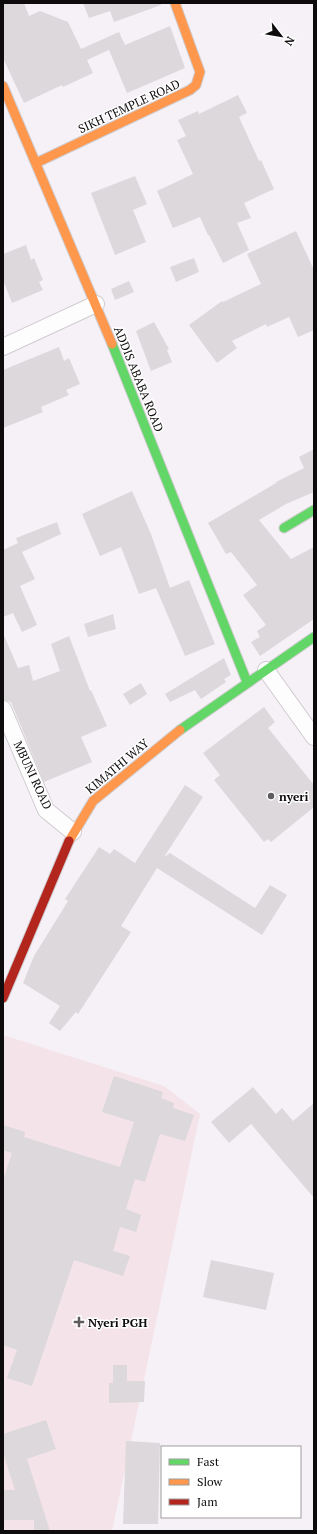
<svg xmlns="http://www.w3.org/2000/svg" width="317" height="1534" viewBox="0 0 317 1534" font-family="'PT Serif',serif">
<style>
.medical{fill:#f4e4e9}
.building{fill:#dcd8dc}
.lines{fill:none;stroke-linecap:round;stroke-linejoin:round}
.street-casing{stroke:#cfcccf;stroke-width:18}
.fast-casing{stroke:#cfcccf;stroke-width:11}
.slow-casing{stroke:#cfcccf;stroke-width:11}
.jam-casing{stroke:#cfcccf;stroke-width:11}
.street{stroke:#fefdfe;stroke-width:16}
.fast{stroke:#63d668;stroke-width:9}
.slow{stroke:#ff974d;stroke-width:9}
.jam{stroke:#b3261e;stroke-width:9}
.poi-dot{fill:#5f5c5f;stroke:#fff;stroke-width:1.5}
.labels{text-anchor:middle;dominant-baseline:central;stroke-width:3;stroke-linejoin:round;paint-order:stroke}
.street-label{font-size:12px;fill:#0e0b0d;stroke:#fff}
.poi-label{font-size:12px;font-weight:bold;fill:#0e0b0d;stroke:#fff;text-anchor:start}
</style>
<rect width="100%" height="100%" fill="#f6f1f6"/>
<path class="medical" d="M 3,1035 L 164,1086 L 200,1114 L 112,1531 L 3,1531 Z"/>
<path class="building" d="M 3,3 L 24,3 L 29,16 L 40,11 L 68,22 L 81,49 L 119,32 L 125,45 L 170,26 L 185,68 L 127,93 L 109,50 L 87,60 L 93,73 L 63,87 L 62,85 L 24,103 L 3,58 Z
M 83,3 L 160,3 L 161,5 L 114,22 L 110,11 L 89,18 Z
M 238,95 L 247,113 L 239,117 L 259,161 L 261,160 L 274,189 L 244,203 L 251,218 L 237,223 L 249,250 L 223,263 L 209,235 L 208,235 L 200,217 L 173,228 L 157,191 L 193,174 L 177,140 L 186,136 L 178,120 L 198,111 L 199,114 Z
M 135,176 L 147,204 L 133,210 L 146,242 L 115,255 L 91,193 Z
M 296,231 L 314,270 L 314,330 L 298,337 L 289,317 L 267,327 L 266,324 L 232,341 L 237,348 L 217,363 L 189,325 L 222,301 L 223,302 L 261,284 L 247,254 Z
M 26,245 L 31,260 L 34,258 L 43,280 L 39,282 L 43,290 L 12,303 L 3,280 L 3,254 Z
M 194,258 L 199,272 L 176,282 L 170,267 Z
M 129,281 L 134,292 L 115,300 L 111,289 Z
M 154,322 L 169,349 L 167,350 L 172,362 L 151,371 L 136,331 Z
M 59,347 L 64,361 L 69,358 L 80,384 L 66,390 L 69,395 L 41,407 L 43,412 L 3,428 L 3,370 Z
M 314,449 L 314,492 L 286,504 L 259,520 L 291,559 L 314,547 L 314,619 L 260,656 L 251,642 L 260,637 L 257,631 L 266,625 L 243,595 L 257,585 L 231,552 L 226,554 L 208,523 L 276,483 L 276,482 L 304,468 L 299,457 Z
M 132,491 L 151,534 L 170,588 L 189,580 L 215,644 L 185,656 L 156,588 L 139,594 L 121,547 L 100,556 L 82,514 Z
M 57,522 L 61,534 L 22,552 L 35,579 L 20,586 L 37,625 L 22,632 L 13,613 L 3,617 L 3,550 L 18,543 L 16,538 Z
M 113,614 L 116,629 L 88,637 L 84,624 Z
M 3,633 L 18,668 L 29,665 L 33,681 L 60,671 L 51,644 L 69,636 L 90,691 L 91,690 L 107,726 L 81,737 L 92,762 L 44,782 L 11,702 L 4,700 L 3,697 Z
M 224,658 L 231,675 L 224,679 L 226,682 L 201,699 L 195,690 L 170,702 L 165,694 Z
M 141,683 L 147,694 L 130,705 L 123,694 Z
M 264,707 L 275,722 L 268,728 L 314,785 L 314,807 L 271,842 L 268,839 L 264,842 L 214,780 L 220,775 L 203,753 Z
M 185,785 L 203,797 L 164,857 L 170,853 L 255,908 L 270,885 L 287,895 L 262,935 L 157,868 L 121,926 L 131,932 L 78,1014 L 76,1012 L 60,1031 L 49,1023 L 60,1006 L 23,983 L 34,956 L 68,901 L 65,899 L 99,847 L 110,854 L 114,849 L 135,863 Z
M 114,1076 L 163,1092 L 161,1098 L 174,1103 L 173,1108 L 194,1115 L 185,1141 L 160,1134 L 145,1182 L 135,1179 L 126,1209 L 141,1215 L 136,1232 L 120,1227 L 113,1251 L 130,1256 L 123,1276 L 74,1260 L 32,1386 L 7,1378 L 17,1350 L 3,1345 L 3,1180 L 12,1153 L 3,1150 L 3,1125 L 25,1132 L 24,1137 L 120,1167 L 134,1122 L 102,1112 Z
M 253,1087 L 276,1114 L 282,1108 L 293,1121 L 314,1103 L 314,1198 L 251,1124 L 229,1143 L 211,1122 Z
M 211,1260 L 274,1273 L 266,1310 L 203,1297 Z
M 113,1365 L 127,1365 L 127,1381 L 145,1381 L 144,1402 L 109,1403 L 109,1383 L 113,1383 Z
M 46,1420 L 56,1449 L 27,1459 L 50,1531 L 34,1531 L 34,1520 L 3,1520 L 3,1490 L 15,1490 L 3,1453 L 3,1434 Z
M 126,1441 L 160,1443 L 158,1524 L 123,1524 Z"/>
<g class="lines">
<g class="street-casing">
<path id="street" d="M 3,347 L 96,304
M 266,670 L 314,737
M 3,709 L 46,810 L 73,832"/>
</g>
<g class="fast-casing">
<path id="fast" d="M 112,344 L 247,682
M 284,528 L 314,510
M 180,730 L 314,637"/>
</g>
<g class="slow-casing">
<path id="slow" d="M 3,86 L 112,344
M 36,163 L 190,90 L 196,85 L 200,72 L 175,3
M 69,841 L 93,801 L 180,730"/>
</g>
<g class="jam-casing">
<path id="jam" d="M 3,998 L 69,841"/>
</g>
<use href="#street" class="street"/>
<use href="#fast" class="fast"/>
<use href="#slow" class="slow"/>
<use href="#jam" class="jam"/>
</g>
<g class="poi-dot">
<circle cx="271" cy="796" r="4"/>
<path d="M77 1316h4v4h4v4h-4v4h-4v-4h-4v-4h4z"/>
</g>
<g class="labels">
<g class="street-label">
<text transform="translate(129 106) rotate(-25)">SIKH TEMPLE ROAD</text>
<text transform="translate(139 379) rotate(68)">ADDIS ABABA ROAD</text>
<text transform="translate(117 766) rotate(-40)">KIMATHI WAY</text>
<text transform="translate(33 775) rotate(65)">MBUNI ROAD</text>
</g>
<g class="poi-label">
<text x="279" y="796">nyeri</text>
<text x="88" y="1322">Nyeri PGH</text>
</g>
</g>
<rect width="317" height="1534" fill="none" stroke="#0e0b0d" stroke-width="8"/>
<rect x="161" y="1446" width="140" height="72" fill="#ffffff" stroke="#9f9d9e"/>
<rect x="169" y="1459" width="20" height="6" fill="#63d668" stroke="#9f9d9e"/>
<text x="197" y="1466" font-size="12" fill="#0e0b0d">Fast</text>
<rect x="169" y="1479" width="20" height="6" fill="#ff974d" stroke="#9f9d9e"/>
<text x="197" y="1486" font-size="12" fill="#0e0b0d">Slow</text>
<rect x="169" y="1499" width="20" height="6" fill="#b3261e" stroke="#9f9d9e"/>
<text x="197" y="1506" font-size="12" fill="#0e0b0d">Jam</text>
<g transform="translate(281 36) rotate(121)" stroke="#ffffff" stroke-width="3" paint-order="stroke">
<path d="M0-3L7 15L0 10L-7 15Z" fill="#0e0b0d"/>
<text y="-6" font-size="11" font-weight="bold" text-anchor="middle" fill="#0e0b0d">N</text>
</g>
</svg>
